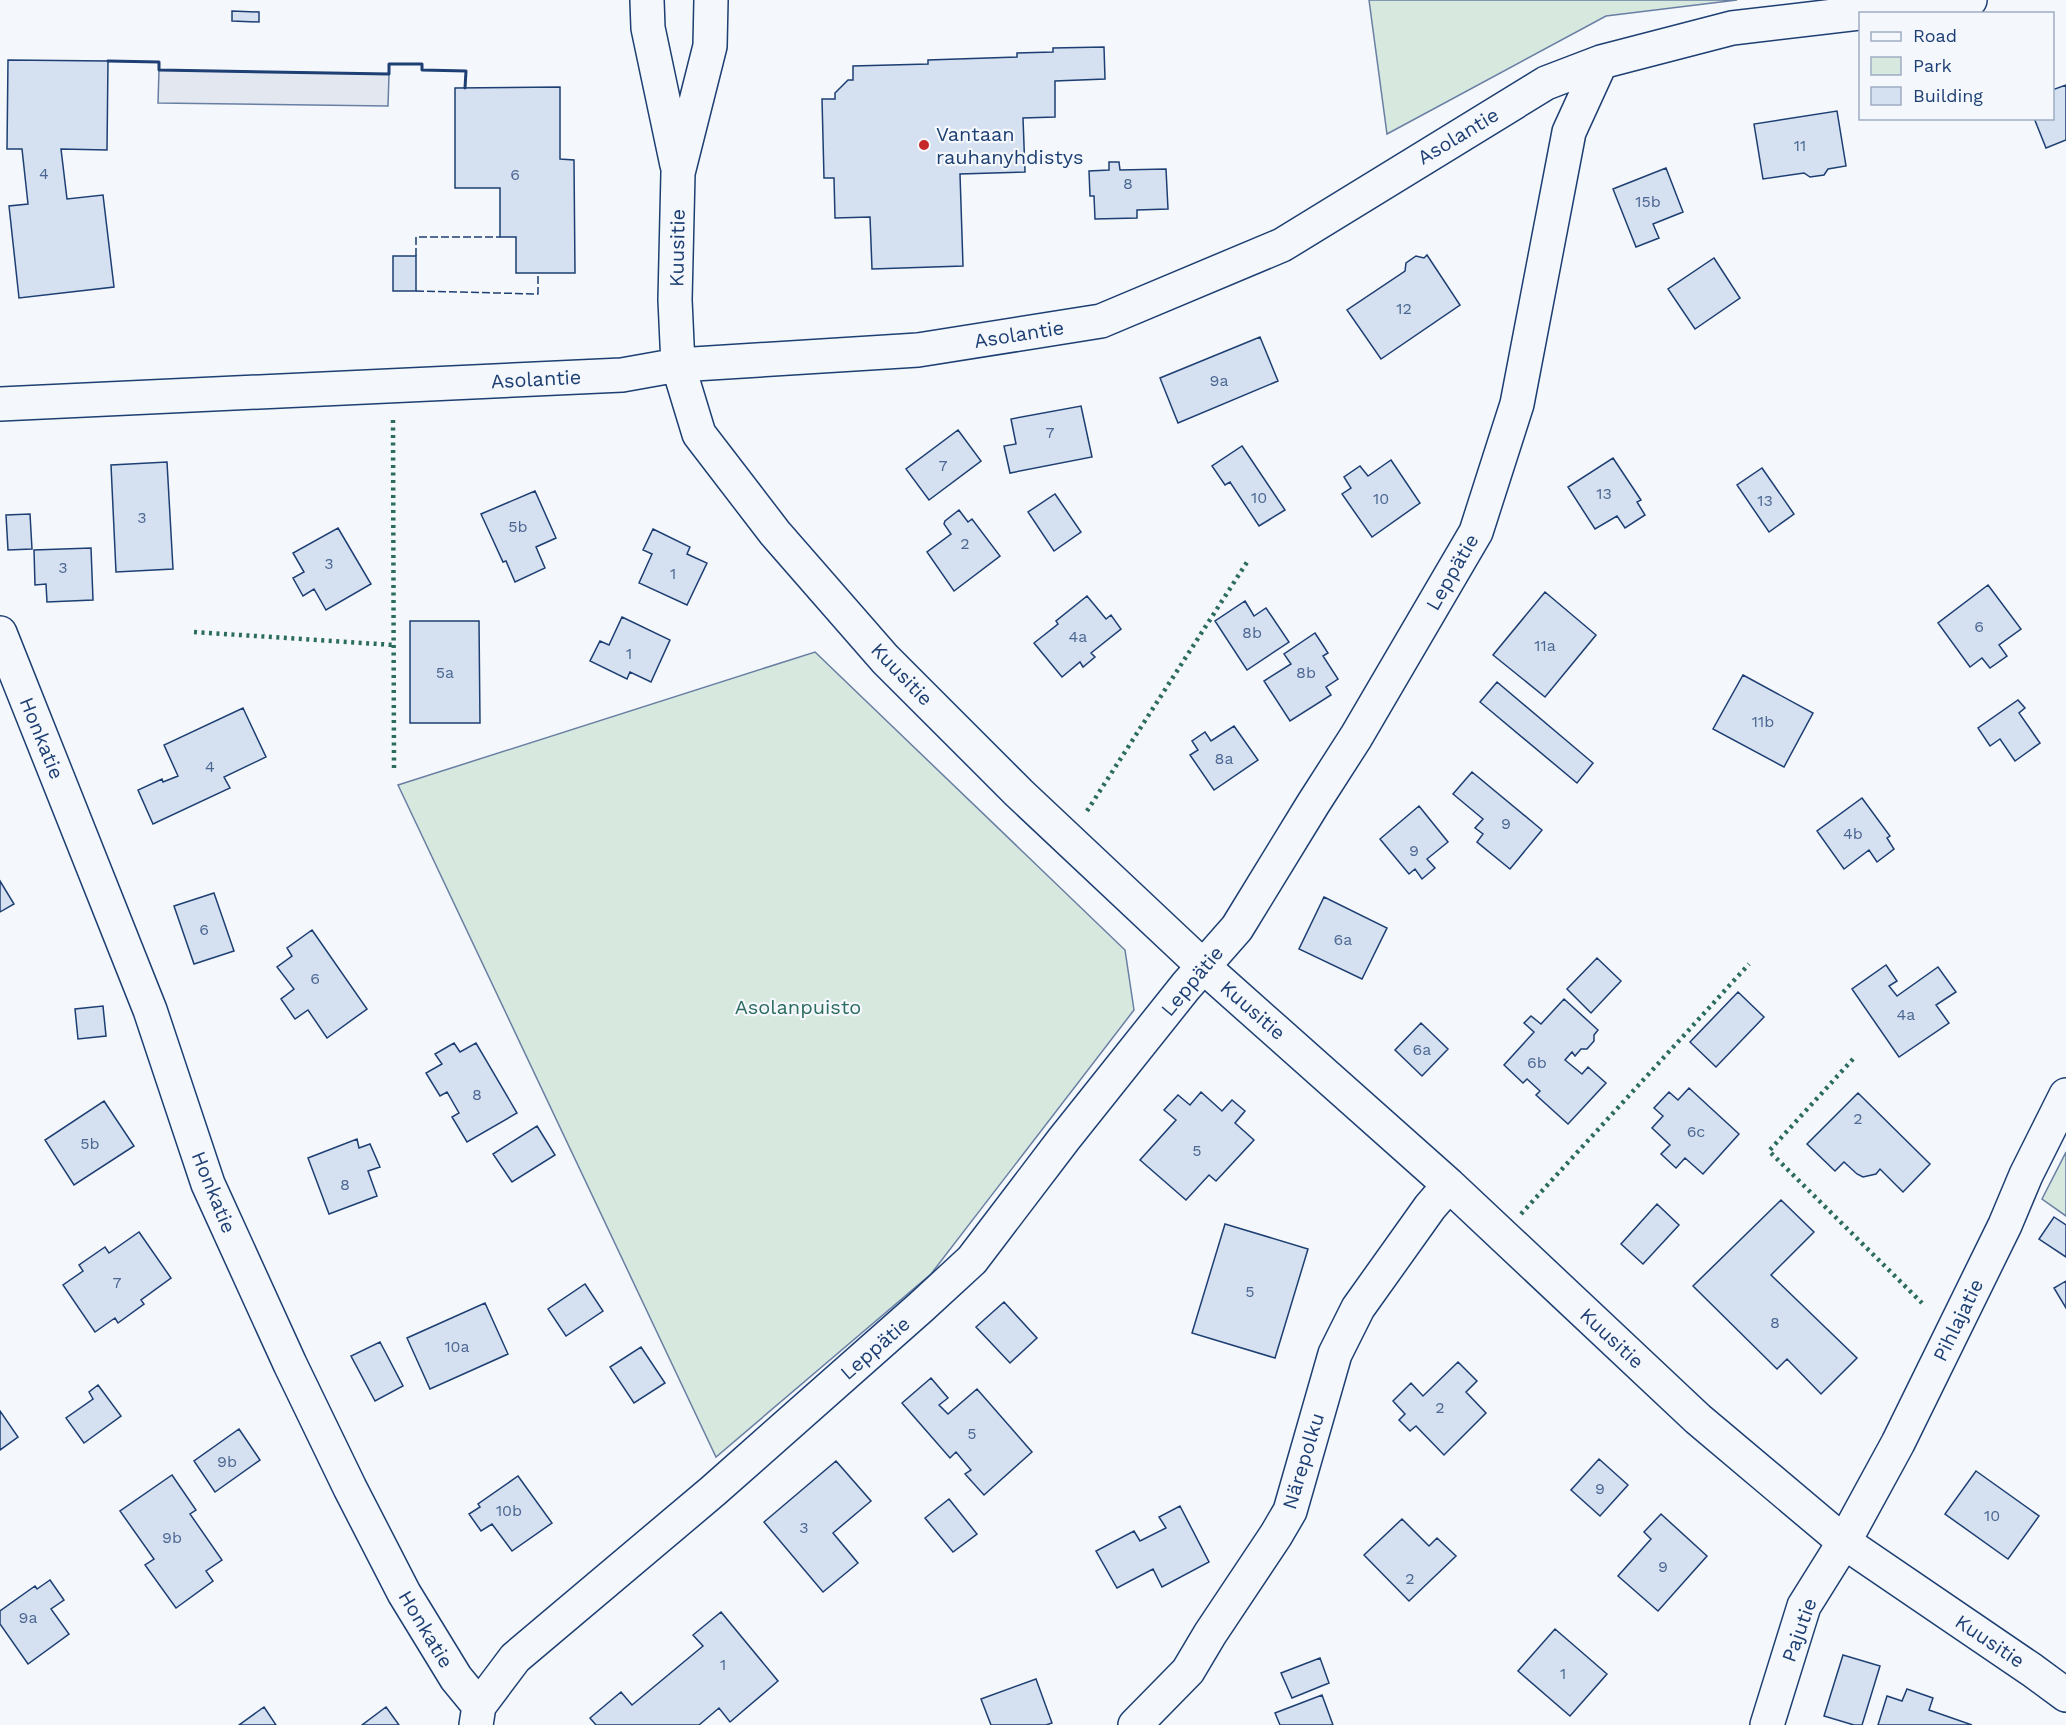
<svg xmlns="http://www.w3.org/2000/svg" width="2066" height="1725" viewBox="0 0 2066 1725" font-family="'Work Sans',sans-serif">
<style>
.green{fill:#d7e8df;stroke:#687fa3;stroke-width:1.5}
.parking{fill:#e3e8f0;stroke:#687fa3;stroke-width:1.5}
.building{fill:#d5e0f0;stroke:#1d3f73;stroke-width:1.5}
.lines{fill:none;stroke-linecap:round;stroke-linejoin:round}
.minor-casing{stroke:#1d3f73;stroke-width:36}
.minor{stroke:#f4f7fb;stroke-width:33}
.hedge{stroke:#2c6c60;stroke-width:4.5;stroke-dasharray:3 4.5;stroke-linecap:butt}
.fence{stroke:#1d3f73;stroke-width:1.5;stroke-dasharray:8 3;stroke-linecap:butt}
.wall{stroke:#1d3f73;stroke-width:3}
.poi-dot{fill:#c62828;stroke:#f4f7fb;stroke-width:2}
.labels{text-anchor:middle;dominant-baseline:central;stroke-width:4.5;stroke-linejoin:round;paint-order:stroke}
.number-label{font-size:16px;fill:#4b6792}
.poi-label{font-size:20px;fill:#1d3f73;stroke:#f4f7fb;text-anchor:start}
.street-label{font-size:20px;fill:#1d3f73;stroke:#f4f7fb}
.park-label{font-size:20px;fill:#2c6c60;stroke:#f4f7fb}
</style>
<rect width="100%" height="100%" fill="#f4f7fb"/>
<path class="green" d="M 1369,0 L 1737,0 L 1606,16 L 1387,134 Z
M 815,652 L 1125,950 L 1134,1010 L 931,1274 L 716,1457 L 398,785 Z
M 2066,1152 L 2066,1216 L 2042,1199 Z"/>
<path class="parking" d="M 159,70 L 389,74 L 388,106 L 158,103 Z"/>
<path class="building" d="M 232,11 L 259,12 L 259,22 L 232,21 Z
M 1104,47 L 1105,79 L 1055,81 L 1055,117 L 1023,118 L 1025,172 L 960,174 L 963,266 L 872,269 L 870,217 L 835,218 L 834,178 L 824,178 L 822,99 L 835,99 L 835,93 L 848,80 L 853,80 L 853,66 L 928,64 L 928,60 L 1017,57 L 1017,53 L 1053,52 L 1053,48 Z
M 8,60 L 108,61 L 107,150 L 61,149 L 67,199 L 103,195 L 114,287 L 19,298 L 9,206 L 28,204 L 22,149 L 7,149 Z
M 2066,85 L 2066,140 L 2046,148 L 2034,118 L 2052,118 L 2052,90 Z
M 560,87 L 560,159 L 574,160 L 575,273 L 516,273 L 516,237 L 500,237 L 500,188 L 455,188 L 455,88 Z
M 1837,111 L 1846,166 L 1828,169 L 1824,175 L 1810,177 L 1804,173 L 1763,179 L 1754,124 Z
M 1109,162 L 1119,162 L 1120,170 L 1166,169 L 1168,209 L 1137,210 L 1137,218 L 1095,219 L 1094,196 L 1090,196 L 1089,171 L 1109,170 Z
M 1666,168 L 1683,212 L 1653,224 L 1659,238 L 1636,247 L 1613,189 Z
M 1427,255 L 1460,305 L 1381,359 L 1347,310 L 1405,271 L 1406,263 L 1416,256 L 1424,258 Z
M 393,256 L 416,256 L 416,291 L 393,291 Z
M 1714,258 L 1740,298 L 1695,329 L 1668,289 Z
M 1260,337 L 1278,381 L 1178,423 L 1160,378 Z
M 1081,406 L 1092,457 L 1010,473 L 1004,446 L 1016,444 L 1011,419 Z
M 958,430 L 981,461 L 929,500 L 906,469 Z
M 1242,446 L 1285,510 L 1259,526 L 1230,482 L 1225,485 L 1212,466 Z
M 1613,458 L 1641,500 L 1637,502 L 1645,515 L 1625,528 L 1617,516 L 1595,529 L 1568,487 Z
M 1391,460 L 1420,503 L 1372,537 L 1342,494 L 1351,488 L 1344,477 L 1360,466 L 1368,476 Z
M 167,462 L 173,569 L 116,572 L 111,465 Z
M 1762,468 L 1794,514 L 1769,532 L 1737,485 Z
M 535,491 L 556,538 L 536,547 L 545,568 L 515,582 L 506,561 L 503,562 L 481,514 Z
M 1055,494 L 1081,532 L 1054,551 L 1028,512 Z
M 959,510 L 968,522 L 972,519 L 1000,556 L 954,591 L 927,552 L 951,534 L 944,524 L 945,521 Z
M 30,514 L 32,549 L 8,550 L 6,515 Z
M 338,528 L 371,584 L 326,610 L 314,589 L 303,596 L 293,578 L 304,572 L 293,553 Z
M 653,529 L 690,547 L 687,554 L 707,563 L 687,605 L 639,583 L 652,554 L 643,550 Z
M 91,548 L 93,600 L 47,602 L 46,584 L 35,585 L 34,550 Z
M 1988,585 L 2021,629 L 1999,645 L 2007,656 L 1990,668 L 1982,658 L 1970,667 L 1938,623 Z
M 1545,592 L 1596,635 L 1545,697 L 1493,655 Z
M 1087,596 L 1106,619 L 1111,615 L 1121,629 L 1091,653 L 1095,657 L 1083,667 L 1080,662 L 1062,677 L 1034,643 L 1058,624 L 1056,621 Z
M 1245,601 L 1254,616 L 1266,608 L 1289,642 L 1247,670 L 1215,621 Z
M 622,617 L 670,640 L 651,682 L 630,672 L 627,679 L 590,661 L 600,641 L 609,645 Z
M 410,621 L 479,621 L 480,723 L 410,723 Z
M 1315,633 L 1328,653 L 1323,656 L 1338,679 L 1326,687 L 1331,695 L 1290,721 L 1264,681 L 1291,664 L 1284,654 Z
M 1743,675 L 1813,713 L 1784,767 L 1713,729 Z
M 1497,682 L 1593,763 L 1577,783 L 1480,702 Z
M 2018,700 L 2025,708 L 2019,713 L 2040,743 L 2015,761 L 2000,739 L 1990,746 L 1978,728 Z
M 243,708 L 266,757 L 224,777 L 230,788 L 153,824 L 138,790 L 162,779 L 163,782 L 178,776 L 164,745 Z
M 1234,726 L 1258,760 L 1214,790 L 1190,755 L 1198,750 L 1192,741 L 1205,732 L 1211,741 Z
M 1472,772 L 1542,830 L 1510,869 L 1477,842 L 1483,834 L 1475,828 L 1483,819 L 1453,794 Z
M 1862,798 L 1890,836 L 1887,838 L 1894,849 L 1877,862 L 1869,850 L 1844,869 L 1817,831 Z
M 1419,806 L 1448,842 L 1427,859 L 1435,868 L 1422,879 L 1415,869 L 1409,874 L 1380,839 Z
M 0,881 L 14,904 L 0,912 Z
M 214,893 L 234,951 L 194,964 L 174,906 Z
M 1324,897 L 1387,928 L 1362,979 L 1299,949 Z
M 312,930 L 367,1009 L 327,1038 L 308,1010 L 295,1019 L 281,999 L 294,989 L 277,967 L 292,956 L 287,948 Z
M 1597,958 L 1621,981 L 1591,1013 L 1567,989 Z
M 1886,965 L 1897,981 L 1889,986 L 1897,996 L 1938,967 L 1956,992 L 1936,1005 L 1949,1023 L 1899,1057 L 1852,989 Z
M 1738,992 L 1764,1017 L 1716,1067 L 1690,1042 Z
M 1564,999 L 1598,1030 L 1594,1035 L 1594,1041 L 1587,1049 L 1581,1049 L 1575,1056 L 1572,1052 L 1565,1060 L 1582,1074 L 1588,1067 L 1606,1083 L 1568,1124 L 1536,1095 L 1540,1091 L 1527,1079 L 1523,1083 L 1504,1065 L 1534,1032 L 1524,1023 L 1531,1016 L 1541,1024 Z
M 103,1006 L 106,1036 L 78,1039 L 75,1009 Z
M 1421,1023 L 1448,1049 L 1422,1076 L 1395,1050 Z
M 454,1043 L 460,1052 L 476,1043 L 517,1113 L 467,1142 L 452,1117 L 459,1113 L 447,1092 L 440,1096 L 426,1073 L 442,1064 L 435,1054 Z
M 1689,1088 L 1739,1134 L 1703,1174 L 1685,1158 L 1676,1168 L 1661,1154 L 1670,1145 L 1652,1128 L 1663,1116 L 1654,1108 L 1669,1092 L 1678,1100 Z
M 1201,1092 L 1222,1111 L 1232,1100 L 1245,1111 L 1235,1123 L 1254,1140 L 1216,1181 L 1209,1175 L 1186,1200 L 1140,1160 L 1176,1120 L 1164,1110 L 1178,1095 L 1190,1105 Z
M 1858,1093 L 1930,1164 L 1903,1192 L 1880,1169 L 1876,1174 L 1863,1177 L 1857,1174 L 1844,1162 L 1835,1171 L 1807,1144 Z
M 104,1101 L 134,1146 L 74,1185 L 45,1140 Z
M 537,1126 L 555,1155 L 512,1182 L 493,1154 Z
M 357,1139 L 359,1148 L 370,1144 L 380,1167 L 368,1171 L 377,1196 L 329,1214 L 308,1158 Z
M 1781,1200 L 1814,1232 L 1771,1275 L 1857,1358 L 1821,1394 L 1787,1359 L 1777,1369 L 1693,1286 Z
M 1657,1204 L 1679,1225 L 1643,1264 L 1621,1244 Z
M 2054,1217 L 2066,1225 L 2066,1257 L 2039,1239 Z
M 1225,1224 L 1308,1249 L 1275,1358 L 1192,1333 Z
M 139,1232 L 171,1278 L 141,1300 L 144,1304 L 118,1323 L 115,1318 L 95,1332 L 63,1285 L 83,1271 L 79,1265 L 105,1247 L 109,1253 Z
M 2066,1281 L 2066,1308 L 2054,1288 Z
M 585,1284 L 603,1311 L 566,1336 L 548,1309 Z
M 1004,1302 L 1037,1338 L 1010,1363 L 976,1327 Z
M 485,1303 L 508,1354 L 430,1389 L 407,1338 Z
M 380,1342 L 403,1386 L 375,1401 L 351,1356 Z
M 641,1347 L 665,1383 L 634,1403 L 610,1367 Z
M 1458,1362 L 1477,1381 L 1466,1392 L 1486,1413 L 1444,1455 L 1416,1426 L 1410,1431 L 1399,1420 L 1405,1414 L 1393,1401 L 1411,1383 L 1423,1396 Z
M 931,1378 L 948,1398 L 939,1405 L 948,1414 L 977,1389 L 1032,1452 L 984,1495 L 965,1474 L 971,1470 L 956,1452 L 950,1458 L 902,1403 Z
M 98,1385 L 121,1416 L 84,1443 L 66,1418 L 93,1399 L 89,1392 Z
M 0,1411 L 18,1437 L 0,1450 Z
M 239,1429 L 260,1460 L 215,1492 L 194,1461 Z
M 1599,1459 L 1628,1485 L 1600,1516 L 1571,1490 Z
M 836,1461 L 871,1501 L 833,1533 L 858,1563 L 823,1592 L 764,1522 Z
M 1976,1471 L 2039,1516 L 2008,1559 L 1945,1514 Z
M 172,1475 L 196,1510 L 190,1514 L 222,1560 L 206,1571 L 213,1581 L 176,1608 L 145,1565 L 154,1559 L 120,1511 Z
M 518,1476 L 552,1523 L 512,1551 L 492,1524 L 481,1531 L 469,1514 L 480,1507 L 478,1504 Z
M 949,1499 L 977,1534 L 953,1552 L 925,1518 Z
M 1180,1506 L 1209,1562 L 1162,1587 L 1153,1569 L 1117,1588 L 1096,1551 L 1134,1531 L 1140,1541 L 1166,1528 L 1159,1517 Z
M 1661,1514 L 1707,1556 L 1658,1611 L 1618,1576 L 1651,1539 L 1644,1532 Z
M 1402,1519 L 1429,1546 L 1437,1538 L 1456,1556 L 1409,1601 L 1364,1555 Z
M 50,1580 L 64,1600 L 51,1609 L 69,1634 L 28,1664 L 0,1624 L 0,1611 L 35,1586 L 37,1589 Z
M 721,1612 L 778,1681 L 730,1722 L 719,1708 L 699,1725 L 596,1725 L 590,1718 L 621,1692 L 632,1705 L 703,1646 L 693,1635 Z
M 1555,1629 L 1607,1674 L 1570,1716 L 1518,1671 Z
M 1843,1655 L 1880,1666 L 1862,1725 L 1854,1725 L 1824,1716 Z
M 1320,1658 L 1329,1683 L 1292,1698 L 1281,1673 Z
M 1036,1679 L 1052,1723 L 1046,1725 L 991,1725 L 981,1699 Z
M 1907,1689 L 1933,1698 L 1929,1710 L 1972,1725 L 1878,1725 L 1887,1696 L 1902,1701 Z
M 1322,1695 L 1333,1725 L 1280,1725 L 1275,1713 Z
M 264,1707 L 276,1725 L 239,1725 Z
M 386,1707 L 399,1725 L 362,1725 Z"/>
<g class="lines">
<g class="minor-casing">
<path id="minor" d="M 647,0 L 648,28 L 677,165
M 711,0 L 710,46 L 678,173 L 675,300 L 678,365 L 699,434 L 775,533 L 885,659 L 1019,793 L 1204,967 L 1449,1185 L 1698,1419 L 1844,1542 L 2032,1670 L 2066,1695
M 0,404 L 622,375 L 678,365 L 918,350 L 1101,321 L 1282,245 L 1546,83 L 1601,62 L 1732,28 L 1970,0
M 0,633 L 150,1010 L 208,1184 L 290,1364 L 350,1488 L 404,1593 L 456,1678 L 479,1706 L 476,1725
M 479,1706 L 515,1658 L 713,1491 L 921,1307 L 972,1260 L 1064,1139 L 1186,986 L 1237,928 L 1313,804 L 1356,737 L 1476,532 L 1517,404 L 1569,132 L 1601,62
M 1135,1725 L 1188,1671 L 1210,1634 L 1276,1535 L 1290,1511 L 1335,1354 L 1358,1308 L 1430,1207 L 1449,1185
M 1767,1725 L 1804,1606 L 1844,1542 L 1898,1443 L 2005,1225 L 2026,1175 L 2066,1095"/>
</g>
<use href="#minor" class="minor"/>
<path class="hedge" d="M 393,420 L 394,769
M 194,632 L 394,645
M 1087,811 L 1249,559
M 1853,1059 L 1769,1151 L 1922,1303
M 1521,1214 L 1749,964"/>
<path class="fence" d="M 416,256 L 416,237 L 500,237
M 416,291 L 538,294 L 538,273"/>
<path class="wall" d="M 108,61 L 159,62 L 159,70 L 389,74 L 389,64 L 422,64 L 422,70 L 466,71 L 465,88"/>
</g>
<circle class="poi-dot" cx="924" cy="145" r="6"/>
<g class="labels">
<g class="number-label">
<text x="1800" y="145">11</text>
<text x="44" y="173">4</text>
<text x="515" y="174">6</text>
<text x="1128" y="183">8</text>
<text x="1648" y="201">15b</text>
<text x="1404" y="308">12</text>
<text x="1219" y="380">9a</text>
<text x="1050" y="432">7</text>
<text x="943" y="465">7</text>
<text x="1604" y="493">13</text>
<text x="1259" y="497">10</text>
<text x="1381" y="498">10</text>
<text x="1765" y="500">13</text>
<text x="142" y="517">3</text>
<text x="518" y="526">5b</text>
<text x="965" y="543">2</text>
<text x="329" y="563">3</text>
<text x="63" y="567">3</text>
<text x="673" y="573">1</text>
<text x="1979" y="626">6</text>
<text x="1252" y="632">8b</text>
<text x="1078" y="636">4a</text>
<text x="1545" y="645">11a</text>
<text x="629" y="653">1</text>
<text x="445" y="672">5a</text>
<text x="1306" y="672">8b</text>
<text x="1763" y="721">11b</text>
<text x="1224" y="758">8a</text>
<text x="210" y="766">4</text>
<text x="1506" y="823">9</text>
<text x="1853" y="833">4b</text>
<text x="1414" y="850">9</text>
<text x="204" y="929">6</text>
<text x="1343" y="939">6a</text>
<text x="315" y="978">6</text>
<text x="1906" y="1014">4a</text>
<text x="1422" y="1049">6a</text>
<text x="1537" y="1062">6b</text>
<text x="477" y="1094">8</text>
<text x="1858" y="1118">2</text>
<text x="1696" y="1131">6c</text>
<text x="90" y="1143">5b</text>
<text x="1197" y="1150">5</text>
<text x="345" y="1184">8</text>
<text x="117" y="1282">7</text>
<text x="1250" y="1291">5</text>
<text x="1775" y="1322">8</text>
<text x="457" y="1346">10a</text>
<text x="1440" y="1407">2</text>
<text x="972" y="1433">5</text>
<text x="227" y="1461">9b</text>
<text x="1600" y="1488">9</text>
<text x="509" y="1510">10b</text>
<text x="1992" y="1515">10</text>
<text x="804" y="1527">3</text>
<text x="172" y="1537">9b</text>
<text x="1663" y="1566">9</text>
<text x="1410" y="1578">2</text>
<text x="28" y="1617">9a</text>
<text x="723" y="1664">1</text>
<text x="1563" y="1673">1</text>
</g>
<g class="poi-label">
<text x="936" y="134">Vantaan<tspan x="936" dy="23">rauhanyhdistys</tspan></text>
</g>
<g class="street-label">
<text transform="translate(1458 136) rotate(-31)">Asolantie</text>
<text transform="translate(677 248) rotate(-89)">Kuusitie</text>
<text transform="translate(1019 334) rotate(-9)">Asolantie</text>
<text transform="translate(536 379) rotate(-3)">Asolantie</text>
<text transform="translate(1452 572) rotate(-60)">Leppätie</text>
<text transform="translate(902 674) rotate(46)">Kuusitie</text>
<text transform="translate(42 738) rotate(68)">Honkatie</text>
<text transform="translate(1192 981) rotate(-50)">Leppätie</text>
<text transform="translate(1253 1010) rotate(41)">Kuusitie</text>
<text transform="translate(214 1192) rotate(68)">Honkatie</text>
<text transform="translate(1958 1320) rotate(-64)">Pihlajatie</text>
<text transform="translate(1612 1338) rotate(43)">Kuusitie</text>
<text transform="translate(875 1348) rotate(-41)">Leppätie</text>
<text transform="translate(1303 1461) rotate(-73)">Närepolku</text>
<text transform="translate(426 1629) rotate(59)">Honkatie</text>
<text transform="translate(1799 1630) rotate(-70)">Pajutie</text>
<text transform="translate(1990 1641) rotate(34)">Kuusitie</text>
</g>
<g class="park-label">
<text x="798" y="1007">Asolanpuisto</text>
</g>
</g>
<rect x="1859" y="12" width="195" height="108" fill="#f4f7fb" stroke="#9eadc5" stroke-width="1.5"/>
<rect x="1871" y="32" width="30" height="9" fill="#f4f7fb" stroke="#9eadc5" stroke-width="1.5"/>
<text x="1913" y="42" font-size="18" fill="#1d3f73">Road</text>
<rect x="1871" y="57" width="30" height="18" fill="#d7e8df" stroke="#9eadc5" stroke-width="1.5"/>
<text x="1913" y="72" font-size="18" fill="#1d3f73">Park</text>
<rect x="1871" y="87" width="30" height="18" fill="#d5e0f0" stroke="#9eadc5" stroke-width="1.5"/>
<text x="1913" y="102" font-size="18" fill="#1d3f73">Building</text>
</svg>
